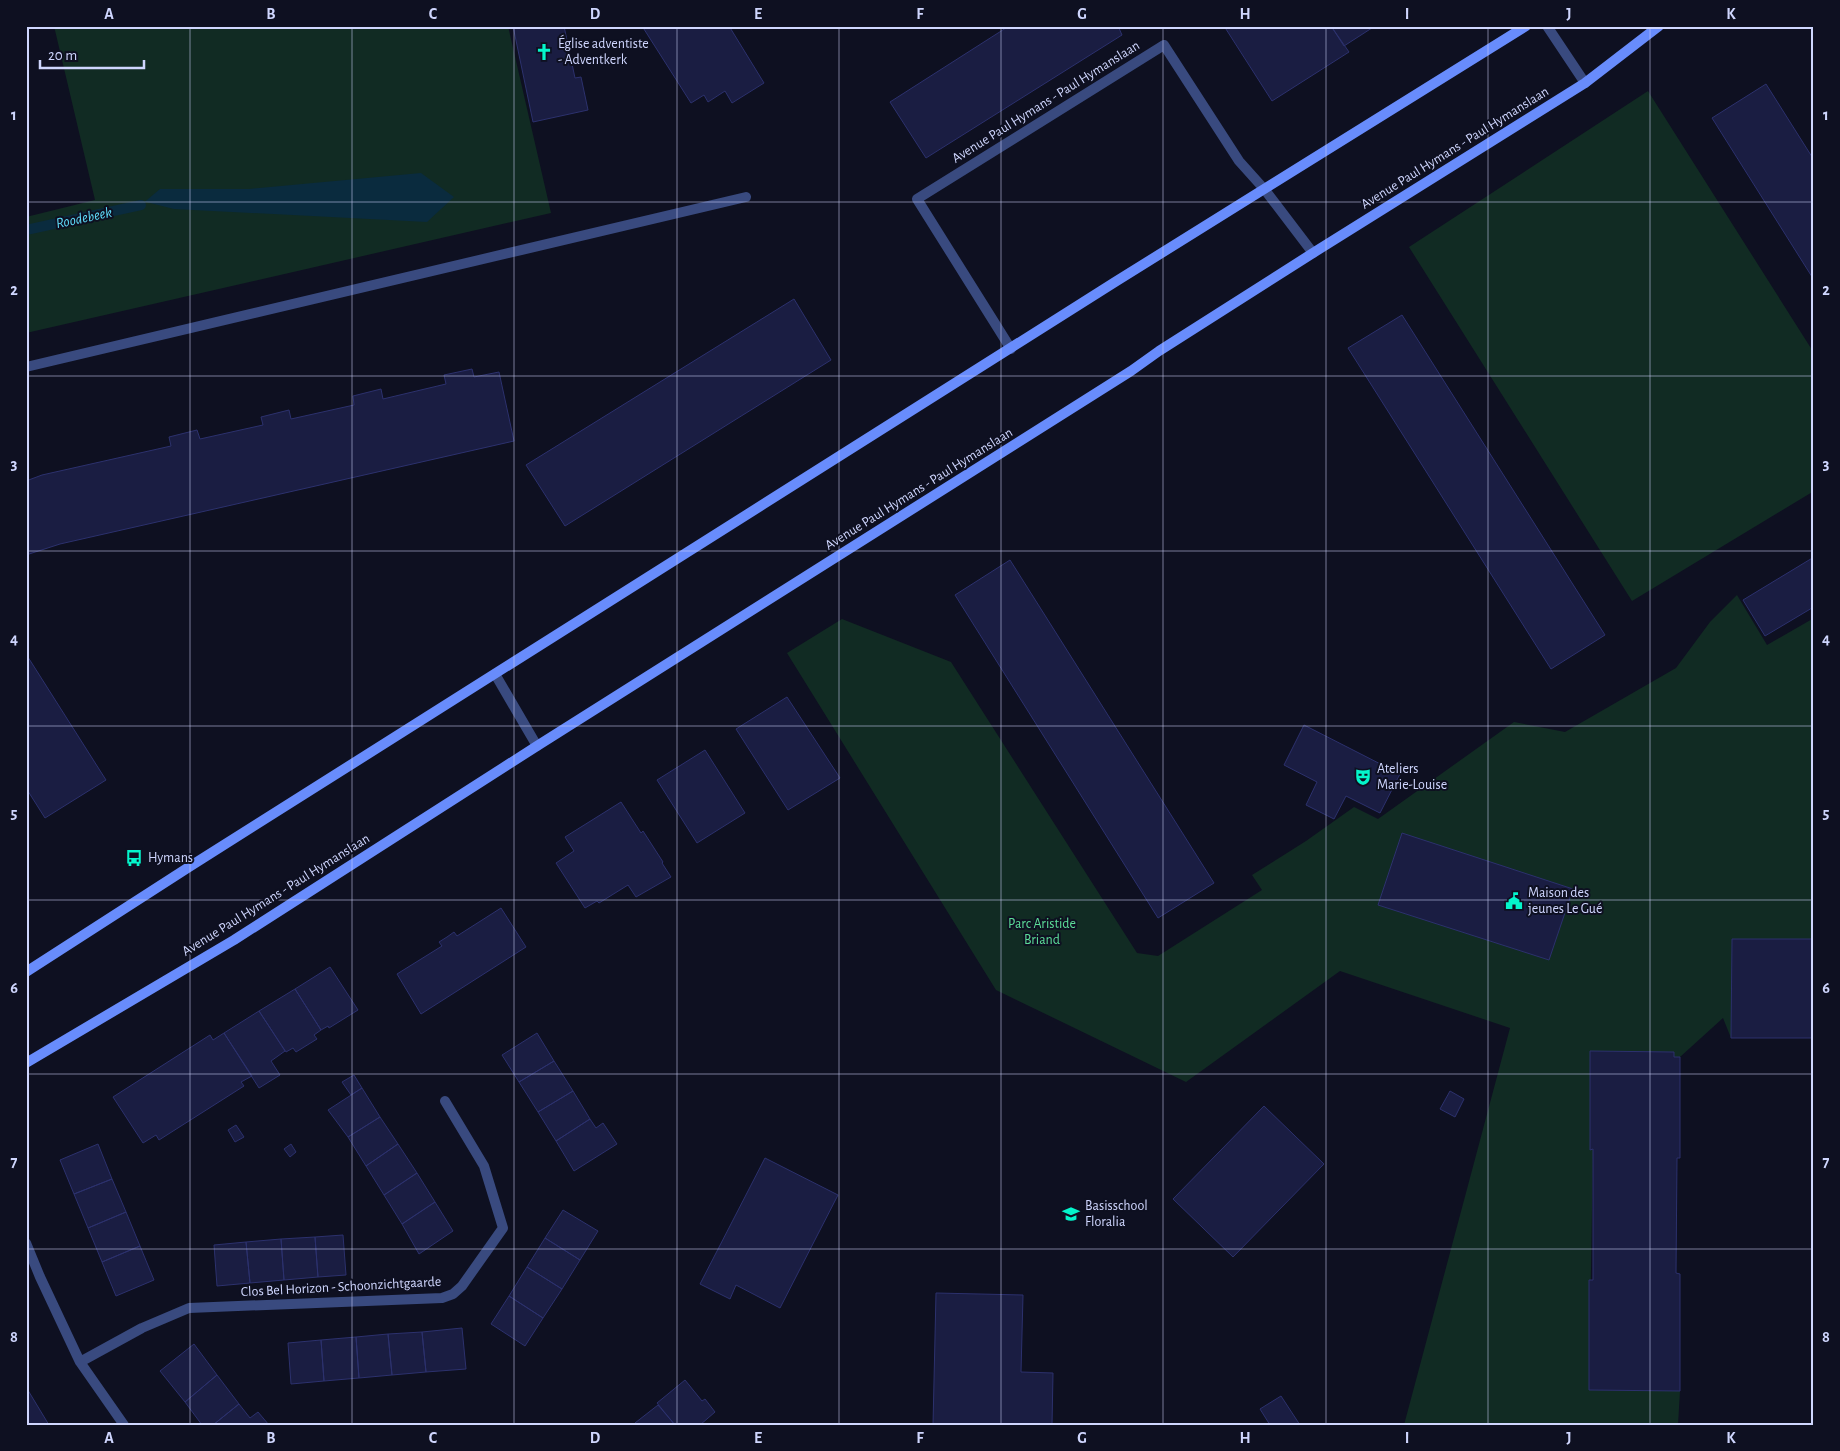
<svg xmlns="http://www.w3.org/2000/svg" width="1840" height="1451" viewBox="0 0 1840 1451" font-family="'Alegreya Sans',sans-serif">
<style>
.green{fill:#112b23}
.water{fill:#0a2b3e}
.lines{fill:none;stroke-linecap:round;stroke-linejoin:round}
.stream{stroke:#0a2b3e;stroke-width:10}
.building{fill:#1a1d42;stroke:#2c316d}
.street{stroke:#394a7f;stroke-width:10}
.secondary{stroke:#688cfc;stroke-width:10}
.grid{fill:none;stroke:#cfd6fe;stroke-width:1;stroke-opacity:0.55}
.labels{text-anchor:middle;dominant-baseline:central;stroke-width:4;stroke-linejoin:round;paint-order:stroke}
.poi-label{font-size:14px;fill:#cfd6fe;stroke:#0e1021;text-anchor:start}
.street-label{font-size:14px;fill:#cfd6fe;stroke:#0e1021}
.park-label{font-size:14px;fill:#5cdd99;stroke:#0e1021}
.water-label{font-size:15px;font-style:italic;fill:#5fdefc;stroke:#0e1021}
.neatline{fill:none;stroke:#cfd6fe;stroke-width:2}
.grid-label{font-size:16px;text-anchor:middle;font-weight:bold;fill:#cfd6fe}
</style>
<rect width="100%" height="100%" fill="#0e1021"/>
<path class="green" d="M 54,26 L 508,26 L 551,213 L 26,333 L 26,217 L 95,200 Z
M 1648,91 L 1814,353 L 1814,491 L 1632,601 L 1409,247 Z
M 1737,595 L 1767,645 L 1814,618 L 1814,939 L 1732,939 L 1731,1038 L 1723,1018 L 1680,1057 L 1674,1057 L 1673,1052 L 1591,1051 L 1590,1150 L 1593,1149 L 1589,1390 L 1680,1391 L 1678,1425 L 1404,1425 L 1510,1028 L 1340,971 L 1186,1082 L 996,990 L 787,653 L 842,619 L 951,662 L 1137,953 L 1158,956 L 1262,890 L 1252,875 L 1306,841 L 1354,807 L 1378,819 L 1514,722 L 1565,732 L 1676,668 L 1710,622 Z"/>
<path class="water" d="M 421,173 L 454,197 L 427,222 L 174,209 L 146,202 L 141,205 L 160,189 L 249,189 Z"/>
<g class="lines">
<path class="stream" d="M 26,230 L 141,205"/>
</g>
<path class="building" d="M 513,26 L 564,26 L 575,78 L 581,77 L 588,110 L 533,122 Z
M 642,26 L 729,26 L 764,83 L 732,103 L 725,91 L 708,102 L 704,95 L 691,103 Z
M 1009,26 L 1118,26 L 1122,35 L 926,158 L 890,102 Z
M 1224,26 L 1331,26 L 1349,52 L 1272,101 Z
M 1331,26 L 1375,26 L 1344,46 Z
M 1766,84 L 1814,160 L 1814,280 L 1712,118 Z
M 794,299 L 831,360 L 565,526 L 526,465 Z
M 1402,315 L 1605,635 L 1551,669 L 1348,348 Z
M 472,369 L 474,377 L 499,372 L 514,441 L 60,544 L 26,555 L 26,481 L 42,475 L 171,446 L 169,437 L 197,430 L 200,439 L 263,425 L 261,417 L 289,410 L 291,419 L 354,405 L 353,396 L 381,389 L 383,399 L 446,384 L 444,375 Z
M 1814,557 L 1814,610 L 1812,608 L 1765,636 L 1743,600 Z
M 1010,560 L 1214,883 L 1158,918 L 955,595 Z
M 26,654 L 106,780 L 45,818 L 26,788 Z
M 787,697 L 840,778 L 788,810 L 736,729 Z
M 1304,725 L 1400,774 L 1380,813 L 1346,796 L 1334,819 L 1306,805 L 1317,782 L 1284,765 Z
M 705,750 L 745,813 L 697,843 L 657,780 Z
M 621,802 L 641,833 L 643,831 L 663,862 L 662,863 L 671,877 L 636,897 L 628,885 L 599,903 L 597,901 L 585,908 L 556,863 L 574,851 L 565,837 Z
M 1402,833 L 1573,889 L 1549,960 L 1378,905 Z
M 501,908 L 526,947 L 421,1014 L 397,974 L 442,946 L 439,942 L 447,937 L 454,932 L 457,936 Z
M 1732,939 L 1814,939 L 1814,1038 L 1731,1038 Z
M 330,967 L 358,1010 L 329,1028 L 328,1026 L 321,1030 L 295,989 Z
M 295,989 L 321,1030 L 314,1035 L 317,1039 L 296,1052 L 293,1048 L 286,1052 L 259,1011 Z
M 259,1011 L 285,1051 L 271,1061 L 280,1075 L 259,1088 L 224,1033 Z
M 224,1033 L 252,1076 L 241,1082 L 244,1086 L 159,1140 L 156,1135 L 143,1143 L 113,1097 L 210,1035 L 213,1040 Z
M 537,1033 L 554,1061 L 519,1082 L 502,1055 Z
M 1590,1051 L 1674,1052 L 1674,1057 L 1680,1057 L 1680,1158 L 1677,1158 L 1676,1273 L 1680,1274 L 1680,1391 L 1589,1390 L 1589,1280 L 1593,1280 L 1593,1149 L 1590,1150 Z
M 554,1061 L 573,1091 L 538,1112 L 519,1082 Z
M 354,1075 L 362,1088 L 351,1095 L 342,1082 Z
M 362,1088 L 380,1117 L 348,1137 L 328,1110 Z
M 573,1091 L 590,1119 L 556,1141 L 538,1112 Z
M 1450,1091 L 1464,1099 L 1455,1117 L 1440,1109 Z
M 1264,1106 L 1324,1164 L 1233,1257 L 1173,1199 Z
M 380,1117 L 398,1144 L 366,1166 L 348,1137 Z
M 590,1119 L 596,1128 L 603,1123 L 617,1144 L 574,1171 L 556,1141 Z
M 236,1125 L 244,1137 L 235,1142 L 228,1130 Z
M 98,1144 L 112,1179 L 74,1194 L 60,1160 Z
M 291,1144 L 296,1152 L 290,1157 L 284,1149 Z
M 398,1144 L 417,1173 L 384,1195 L 366,1166 Z
M 765,1158 L 838,1195 L 780,1308 L 736,1285 L 730,1299 L 700,1284 Z
M 417,1173 L 435,1202 L 402,1224 L 384,1195 Z
M 112,1179 L 126,1212 L 88,1228 L 74,1194 Z
M 435,1202 L 453,1231 L 419,1254 L 402,1224 Z
M 563,1210 L 598,1231 L 580,1260 L 545,1238 Z
M 126,1212 L 140,1246 L 102,1262 L 88,1228 Z
M 343,1235 L 346,1275 L 318,1277 L 315,1237 Z
M 315,1237 L 318,1277 L 284,1280 L 281,1239 Z
M 545,1238 L 580,1260 L 562,1289 L 527,1267 Z
M 281,1239 L 284,1280 L 250,1283 L 246,1242 Z
M 246,1242 L 250,1283 L 217,1286 L 214,1245 Z
M 140,1246 L 154,1280 L 116,1296 L 102,1262 Z
M 527,1267 L 562,1289 L 543,1318 L 509,1296 Z
M 936,1293 L 1023,1295 L 1021,1372 L 1053,1373 L 1052,1425 L 933,1425 Z
M 509,1296 L 543,1318 L 525,1346 L 491,1324 Z
M 462,1328 L 466,1369 L 426,1372 L 422,1332 Z
M 422,1332 L 426,1372 L 392,1375 L 388,1334 Z
M 388,1334 L 392,1375 L 359,1378 L 356,1337 Z
M 356,1337 L 359,1378 L 324,1381 L 321,1340 Z
M 321,1340 L 324,1381 L 291,1384 L 288,1343 Z
M 194,1344 L 217,1375 L 185,1402 L 160,1371 Z
M 217,1375 L 239,1404 L 213,1425 L 202,1425 L 185,1402 Z
M 685,1380 L 702,1401 L 705,1399 L 715,1412 L 700,1425 L 675,1425 L 657,1403 Z
M 26,1387 L 49,1425 L 26,1425 Z
M 1281,1396 L 1300,1425 L 1270,1425 L 1260,1409 Z
M 239,1404 L 250,1418 L 258,1412 L 269,1425 L 213,1425 Z
M 658,1405 L 675,1425 L 637,1425 L 635,1423 Z"/>
<g class="lines">
<path class="street" d="M 1547,26 L 1585,83
M 1011,349 L 917,199 L 1164,45 L 1239,161 L 1265,190 L 1313,253
M 26,367 L 746,197
M 495,674 L 537,746
M 26,1243 L 40,1277 L 80,1362 L 124,1425
M 80,1362 L 142,1328 L 189,1308 L 442,1298 L 453,1294 L 462,1286 L 503,1228 L 484,1166 L 445,1101"/>
<path class="secondary" d="M 26,972 L 189,867 L 1115,282 L 1526,26
M 26,1063 L 234,940 L 537,746 L 1131,371 L 1159,351 L 1313,253 L 1585,83 L 1659,26"/>
</g>
<path class="grid" d="M 190,26 L 190,1425M 352,26 L 352,1425M 514,26 L 514,1425M 677,26 L 677,1425M 839,26 L 839,1425M 1001,26 L 1001,1425M 1163,26 L 1163,1425M 1326,26 L 1326,1425M 1488,26 L 1488,1425M 1650,26 L 1650,1425M 26,202 L 1814,202M 26,376 L 1814,376M 26,551 L 1814,551M 26,726 L 1814,726M 26,900 L 1814,900M 26,1074 L 1814,1074M 26,1249 L 1814,1249"/>
<defs>
<g id="church-bare" transform="scale(1.35)"><path d="M-1.2-6h2.4v3.5h3.3v2.4h-3.3V6h-2.4V-.1h-3.3v-2.4h3.3Z" fill="#04f5cb" stroke="#0e1021" stroke-width="2.5" paint-order="stroke"/></g>
<g id="theatre-bare" transform="scale(1.35)"><path d="M-5-5.5Q0-4 5-5.5V0Q5 5 0 6Q-5 5-5 0ZM-3.3-2.5H-1v1.5H-3.3ZM1-2.5H3.3v1.5H1ZM-2.8 1Q0 5.5 2.8 1Z" fill="#04f5cb" stroke="#0e1021" stroke-width="2.5" paint-order="stroke"/></g>
<g id="bus-bare" transform="scale(1.35)"><path d="M-5-6H5V4H4V6H2V4H-2V6H-4V4H-5ZM-3.5-4V0h7V-4ZM-3.5 1.2v1.5H-2V1.2ZM2 1.2v1.5H3.5V1.2Z" fill="#04f5cb" stroke="#0e1021" stroke-width="2.5" paint-order="stroke"/></g>
<g id="civic-bare" transform="scale(1.35)"><path d="M-.6-6.5H3V-4.5H.6V-3L4-1V1h2V6H-6V1h2V-1L-.6-3ZM-1.2 2.5V6h2.4V2.5Z" fill="#04f5cb" stroke="#0e1021" stroke-width="2.5" paint-order="stroke"/></g>
<g id="school-bare" transform="scale(1.35)"><path d="M0-5L7-2L0 1L-7-2ZM-4 1L0 2.5L4 1V4Q0 6-4 4Z" fill="#04f5cb" stroke="#0e1021" stroke-width="2.5" paint-order="stroke"/></g>
</defs>
<g fill-rule="evenodd">
<use href="#church-bare" x="544" y="52"/>
<use href="#theatre-bare" x="1363" y="777"/>
<use href="#bus-bare" x="134" y="858"/>
<use href="#civic-bare" x="1514" y="901"/>
<use href="#school-bare" x="1071" y="1214"/>
</g>
<g class="labels">
<g class="poi-label">
<text x="558" y="44">Église adventiste<tspan x="558" dy="16">- Adventkerk</tspan></text>
<text x="1377" y="769">Ateliers<tspan x="1377" dy="16">Marie-Louise</tspan></text>
<text x="148" y="858">Hymans</text>
<text x="1528" y="893">Maison des<tspan x="1528" dy="16">jeunes Le Gué</tspan></text>
<text x="1085" y="1206">Basisschool<tspan x="1085" dy="16">Floralia</tspan></text>
</g>
<g class="street-label">
<text transform="translate(1046 102) rotate(-32)">Avenue Paul Hymans - Paul Hymanslaan</text>
<text transform="translate(1455 148) rotate(-32)">Avenue Paul Hymans - Paul Hymanslaan</text>
<text transform="translate(919 489) rotate(-32)">Avenue Paul Hymans - Paul Hymanslaan</text>
<text transform="translate(276 895) rotate(-32)">Avenue Paul Hymans - Paul Hymanslaan</text>
<text transform="translate(341 1287) rotate(-3)">Clos Bel Horizon - Schoonzichtgaarde</text>
</g>
<g class="park-label">
<text x="1042" y="924">Parc Aristide<tspan x="1042" dy="16">Briand</tspan></text>
</g>
<g class="water-label">
<text transform="translate(84 218) rotate(-12)">Roodebeek</text>
</g>
</g>
<rect width="1840" height="1451" fill="none" stroke="#0e1021" stroke-width="55"/>
<path d="M40 60v8h104v-8" fill="none" stroke="#cfd6fe" stroke-width="2.5"/>
<text x="48" y="60" font-size="15" fill="#cfd6fe" stroke="#0e1021" stroke-width="4" paint-order="stroke">20 m</text>
<rect x="28" y="28" width="1784" height="1396" class="neatline"/>
<g class="grid-label">
<text x="109" y="19">A</text>
<text x="271" y="19">B</text>
<text x="433" y="19">C</text>
<text x="595" y="19">D</text>
<text x="758" y="19">E</text>
<text x="920" y="19">F</text>
<text x="1082" y="19">G</text>
<text x="1245" y="19">H</text>
<text x="1407" y="19">I</text>
<text x="1569" y="19">J</text>
<text x="1731" y="19">K</text>
<text x="14" y="120">1</text>
<text x="1826" y="120">1</text>
<text x="14" y="295">2</text>
<text x="1826" y="295">2</text>
<text x="14" y="469">3</text>
<text x="1826" y="469">3</text>
<text x="14" y="644">4</text>
<text x="1826" y="644">4</text>
<text x="14" y="818">5</text>
<text x="1826" y="818">5</text>
<text x="14" y="993">6</text>
<text x="1826" y="993">6</text>
<text x="14" y="1167">7</text>
<text x="1826" y="1167">7</text>
<text x="14" y="1342">8</text>
<text x="1826" y="1342">8</text>
<text x="109" y="1443">A</text>
<text x="271" y="1443">B</text>
<text x="433" y="1443">C</text>
<text x="595" y="1443">D</text>
<text x="758" y="1443">E</text>
<text x="920" y="1443">F</text>
<text x="1082" y="1443">G</text>
<text x="1245" y="1443">H</text>
<text x="1407" y="1443">I</text>
<text x="1569" y="1443">J</text>
<text x="1731" y="1443">K</text>
</g>
</svg>
